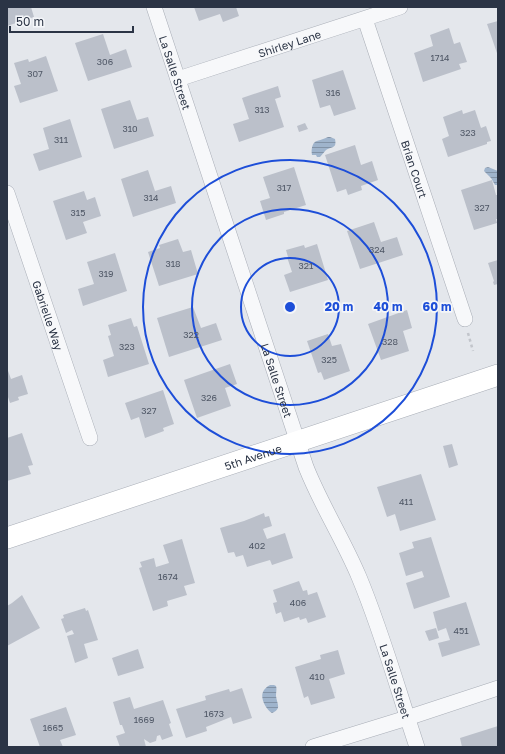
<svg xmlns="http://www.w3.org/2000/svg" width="505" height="754" viewBox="0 0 505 754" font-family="'Golos Text',sans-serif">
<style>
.water{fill:url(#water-rules)}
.building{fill:#bbc0ca}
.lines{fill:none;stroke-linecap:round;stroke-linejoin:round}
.street-casing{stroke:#a9aeb7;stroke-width:16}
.secondary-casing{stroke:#a9aeb7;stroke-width:22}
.path{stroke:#c2c5cb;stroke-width:2.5;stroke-dasharray:3 3;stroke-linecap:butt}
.street{stroke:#f7f8fa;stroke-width:15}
.secondary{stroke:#fff;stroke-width:21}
.ring{fill:none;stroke:#1d4ed8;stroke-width:2}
.labels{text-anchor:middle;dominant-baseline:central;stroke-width:3.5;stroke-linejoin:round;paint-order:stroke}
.number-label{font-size:9px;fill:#4f5766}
.street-label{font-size:11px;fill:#2b3445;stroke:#f4f6f9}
.centre{fill:#1d4ed8;stroke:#f4f6f9;stroke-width:2}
.ring-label{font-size:12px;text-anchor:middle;font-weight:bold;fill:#1d4ed8;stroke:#f4f6f9;stroke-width:3.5;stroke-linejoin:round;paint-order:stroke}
</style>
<defs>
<pattern id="water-rules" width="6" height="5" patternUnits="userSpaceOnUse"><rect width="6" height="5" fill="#9fb4cc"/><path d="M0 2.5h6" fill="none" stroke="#8293a7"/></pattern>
</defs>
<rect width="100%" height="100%" fill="#e4e7ec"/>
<path class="water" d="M 328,137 L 330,137 L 335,139 C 337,149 332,146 326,150 C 324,152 322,155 320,157 L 317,157 L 316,155 L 312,155 C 311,151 312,144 315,142 C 316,141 324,139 328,137 Z
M 488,167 L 498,171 L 498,185 L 495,185 L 491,178 L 484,171 L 485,168 Z
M 270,685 L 274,685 L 276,686 C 277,689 276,692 276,696 C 277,704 282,709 272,713 C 266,710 260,698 263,692 C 264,689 268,686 270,685 Z"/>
<path class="building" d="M 7,7 L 31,7 L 34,17 L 7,26 Z
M 194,7 L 236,7 L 239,16 L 223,22 L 220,14 L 199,21 Z
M 498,21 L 498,56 L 487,24 Z
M 449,28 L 454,44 L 460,42 L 467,62 L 459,64 L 461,69 L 423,82 L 414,53 L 433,46 L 430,35 Z
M 103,34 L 110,55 L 126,49 L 132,67 L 88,81 L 75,43 Z
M 46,56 L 58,91 L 20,103 L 14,86 L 21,84 L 14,63 L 28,59 L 29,62 Z
M 343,70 L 356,109 L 334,116 L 330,105 L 320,108 L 312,80 Z
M 278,86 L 281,97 L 275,99 L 284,127 L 239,142 L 233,124 L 249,119 L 242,98 Z
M 130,100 L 137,120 L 148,117 L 154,136 L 114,149 L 101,109 Z
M 462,110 L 463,114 L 475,110 L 481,128 L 486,126 L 491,141 L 487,142 L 487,144 L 448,157 L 442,139 L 449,136 L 443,117 Z
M 70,119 L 82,157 L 39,171 L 33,154 L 49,149 L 43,128 Z
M 305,123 L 308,129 L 299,132 L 297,126 Z
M 355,145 L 361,165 L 372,161 L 378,180 L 361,186 L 362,190 L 348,195 L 346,189 L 337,192 L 325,155 Z
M 294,167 L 306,205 L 284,212 L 284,214 L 266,220 L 260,201 L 270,198 L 263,177 Z
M 148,170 L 155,191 L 171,186 L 176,203 L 133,217 L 121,179 Z
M 492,180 L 496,195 L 498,195 L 498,219 L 496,219 L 497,223 L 474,230 L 461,190 Z
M 84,191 L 87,200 L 95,197 L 101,216 L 83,222 L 87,233 L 66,240 L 53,201 Z
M 374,222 L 381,242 L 397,237 L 403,255 L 360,269 L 347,231 Z
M 178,239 L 183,252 L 191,250 L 198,274 L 159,286 L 148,252 L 160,248 L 159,245 Z
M 317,244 L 328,280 L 290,292 L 284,275 L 292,272 L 287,257 L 288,257 L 286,250 L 304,245 L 305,248 Z
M 115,253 L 127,291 L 83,306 L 78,289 L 94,284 L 87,262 Z
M 498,260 L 498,284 L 494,285 L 493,282 L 494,281 L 488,263 Z
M 193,307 L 201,328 L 216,323 L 222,340 L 169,357 L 157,318 Z
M 407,310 L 412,328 L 403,331 L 409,351 L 381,360 L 368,324 Z
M 131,318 L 134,327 L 137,326 L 149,364 L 108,377 L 103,360 L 114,356 L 108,336 L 111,335 L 108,325 Z
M 328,334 L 332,346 L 341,344 L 350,371 L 324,380 L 321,372 L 318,373 L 307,341 Z
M 230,364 L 237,384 L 225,388 L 231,406 L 197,418 L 184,380 Z
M 7,368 L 11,379 L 22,375 L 28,394 L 18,397 L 19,400 L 10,403 L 8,397 L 7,398 Z
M 163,390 L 174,424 L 163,428 L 164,431 L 145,438 L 139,417 L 131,420 L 125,403 Z
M 22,433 L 33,465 L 28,466 L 31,474 L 7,481 L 7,438 Z
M 452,444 L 458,465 L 449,468 L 443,446 Z
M 421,474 L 436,520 L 400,531 L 395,514 L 387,517 L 377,487 Z
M 264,513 L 265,517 L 269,516 L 272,526 L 263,529 L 267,539 L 285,533 L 293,558 L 272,565 L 270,560 L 247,567 L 243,555 L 236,557 L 234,552 L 228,553 L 220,528 L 244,521 Z
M 431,537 L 450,597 L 414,609 L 406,583 L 424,577 L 422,571 L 406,576 L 399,553 L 414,548 L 412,542 Z
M 182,539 L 195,583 L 184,586 L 187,595 L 167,601 L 168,606 L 153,611 L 139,568 L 142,567 L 140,562 L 154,558 L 156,567 L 169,563 L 163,545 Z
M 299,581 L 303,591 L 307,590 L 308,595 L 317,592 L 326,617 L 308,623 L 306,618 L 300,620 L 299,617 L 284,622 L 281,612 L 276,614 L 273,603 L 277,602 L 273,590 Z
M 22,595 L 40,628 L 7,646 L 7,606 L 12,603 Z
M 466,602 L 480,645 L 442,657 L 438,643 L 450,640 L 446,628 L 438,631 L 433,612 Z
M 85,608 L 86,611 L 88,610 L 98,640 L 84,644 L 88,658 L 75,663 L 67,636 L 74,634 L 72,630 L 66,633 L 61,619 L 64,618 L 63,615 Z
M 436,628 L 439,638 L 429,641 L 425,631 Z
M 138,649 L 144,668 L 118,676 L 112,658 Z
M 338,650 L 345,674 L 329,679 L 335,698 L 311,705 L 308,696 L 304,698 L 295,667 L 321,659 L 320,655 Z
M 242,688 L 252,718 L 233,724 L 231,717 L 206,727 L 207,731 L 186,738 L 176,709 L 206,700 L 205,696 L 229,689 L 230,692 Z
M 130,697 L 134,709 L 163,700 L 171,723 L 169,724 L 173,736 L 162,740 L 160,735 L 157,736 L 156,741 L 150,743 L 144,739 L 146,747 L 120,747 L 116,736 L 125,733 L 122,725 L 120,725 L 113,702 Z
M 66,707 L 76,735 L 60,740 L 63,747 L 40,747 L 30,719 Z
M 498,726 L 498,747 L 462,747 L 460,738 Z"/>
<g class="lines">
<g class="street-casing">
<g id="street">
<path id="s1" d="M 154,7 L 306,467 C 321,505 343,539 359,577 C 382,632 398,690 417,747"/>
<path id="s2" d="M 365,19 L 465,319"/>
<path id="s3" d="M 178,79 L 400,7"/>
<path id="s4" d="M 7,193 L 90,438"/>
<path d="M 313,747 L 407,718 L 498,688"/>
</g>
</g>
<g class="secondary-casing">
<g id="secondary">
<path id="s5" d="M 7,538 L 498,375"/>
</g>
</g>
<path class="path" d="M 468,333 L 473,351"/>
<use href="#street" class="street"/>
<use href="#secondary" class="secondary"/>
</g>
<g class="ring">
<circle cx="290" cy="307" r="49"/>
<circle cx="290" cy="307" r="98"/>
<circle cx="290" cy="307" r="147"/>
</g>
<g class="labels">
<g class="number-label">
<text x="440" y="57">1714</text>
<text x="105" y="61">306</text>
<text x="35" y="73">307</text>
<text x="333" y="92">316</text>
<text x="262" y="109">313</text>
<text x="130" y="128">310</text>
<text x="468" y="132">323</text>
<text x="61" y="139">311</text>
<text x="284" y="187">317</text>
<text x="151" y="197">314</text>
<text x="482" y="207">327</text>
<text x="78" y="212">315</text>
<text x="377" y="249">324</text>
<text x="173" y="263">318</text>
<text x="306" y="265">321</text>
<text x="106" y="273">319</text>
<text x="191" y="334">322</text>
<text x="390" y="341">328</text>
<text x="127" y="346">323</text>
<text x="329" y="359">325</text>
<text x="209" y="397">326</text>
<text x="149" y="410">327</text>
<text x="406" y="501">411</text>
<text x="257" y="545">402</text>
<text x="168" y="576">1674</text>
<text x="298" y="602">406</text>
<text x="461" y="630">451</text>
<text x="317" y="676">410</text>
<text x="214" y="713">1673</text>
<text x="144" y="719">1669</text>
<text x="53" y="727">1665</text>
</g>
<g class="street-label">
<text stroke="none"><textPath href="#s3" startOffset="117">Shirley Lane</textPath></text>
<text stroke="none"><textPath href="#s1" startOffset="69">La Salle Street</textPath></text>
<text stroke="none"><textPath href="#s2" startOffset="158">Brian Court</textPath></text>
<text stroke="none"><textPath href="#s4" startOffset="129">Gabrielle Way</textPath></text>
<text stroke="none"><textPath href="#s1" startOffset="393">La Salle Street</textPath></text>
<text stroke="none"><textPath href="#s5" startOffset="259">5th Avenue</textPath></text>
<text stroke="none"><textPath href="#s1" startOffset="717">La Salle Street</textPath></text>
</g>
</g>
<circle cx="290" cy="307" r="6" class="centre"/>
<g class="ring-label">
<text x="339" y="311">20 m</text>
<text x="388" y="311">40 m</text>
<text x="437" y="311">60 m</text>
</g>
<rect width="505" height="754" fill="none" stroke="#2b3445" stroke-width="16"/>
<path d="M10 26v6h123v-6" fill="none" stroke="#2b3445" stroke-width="2"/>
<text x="16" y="26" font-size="12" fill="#2b3445" stroke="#f4f6f9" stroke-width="3" paint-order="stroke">50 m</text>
</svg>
